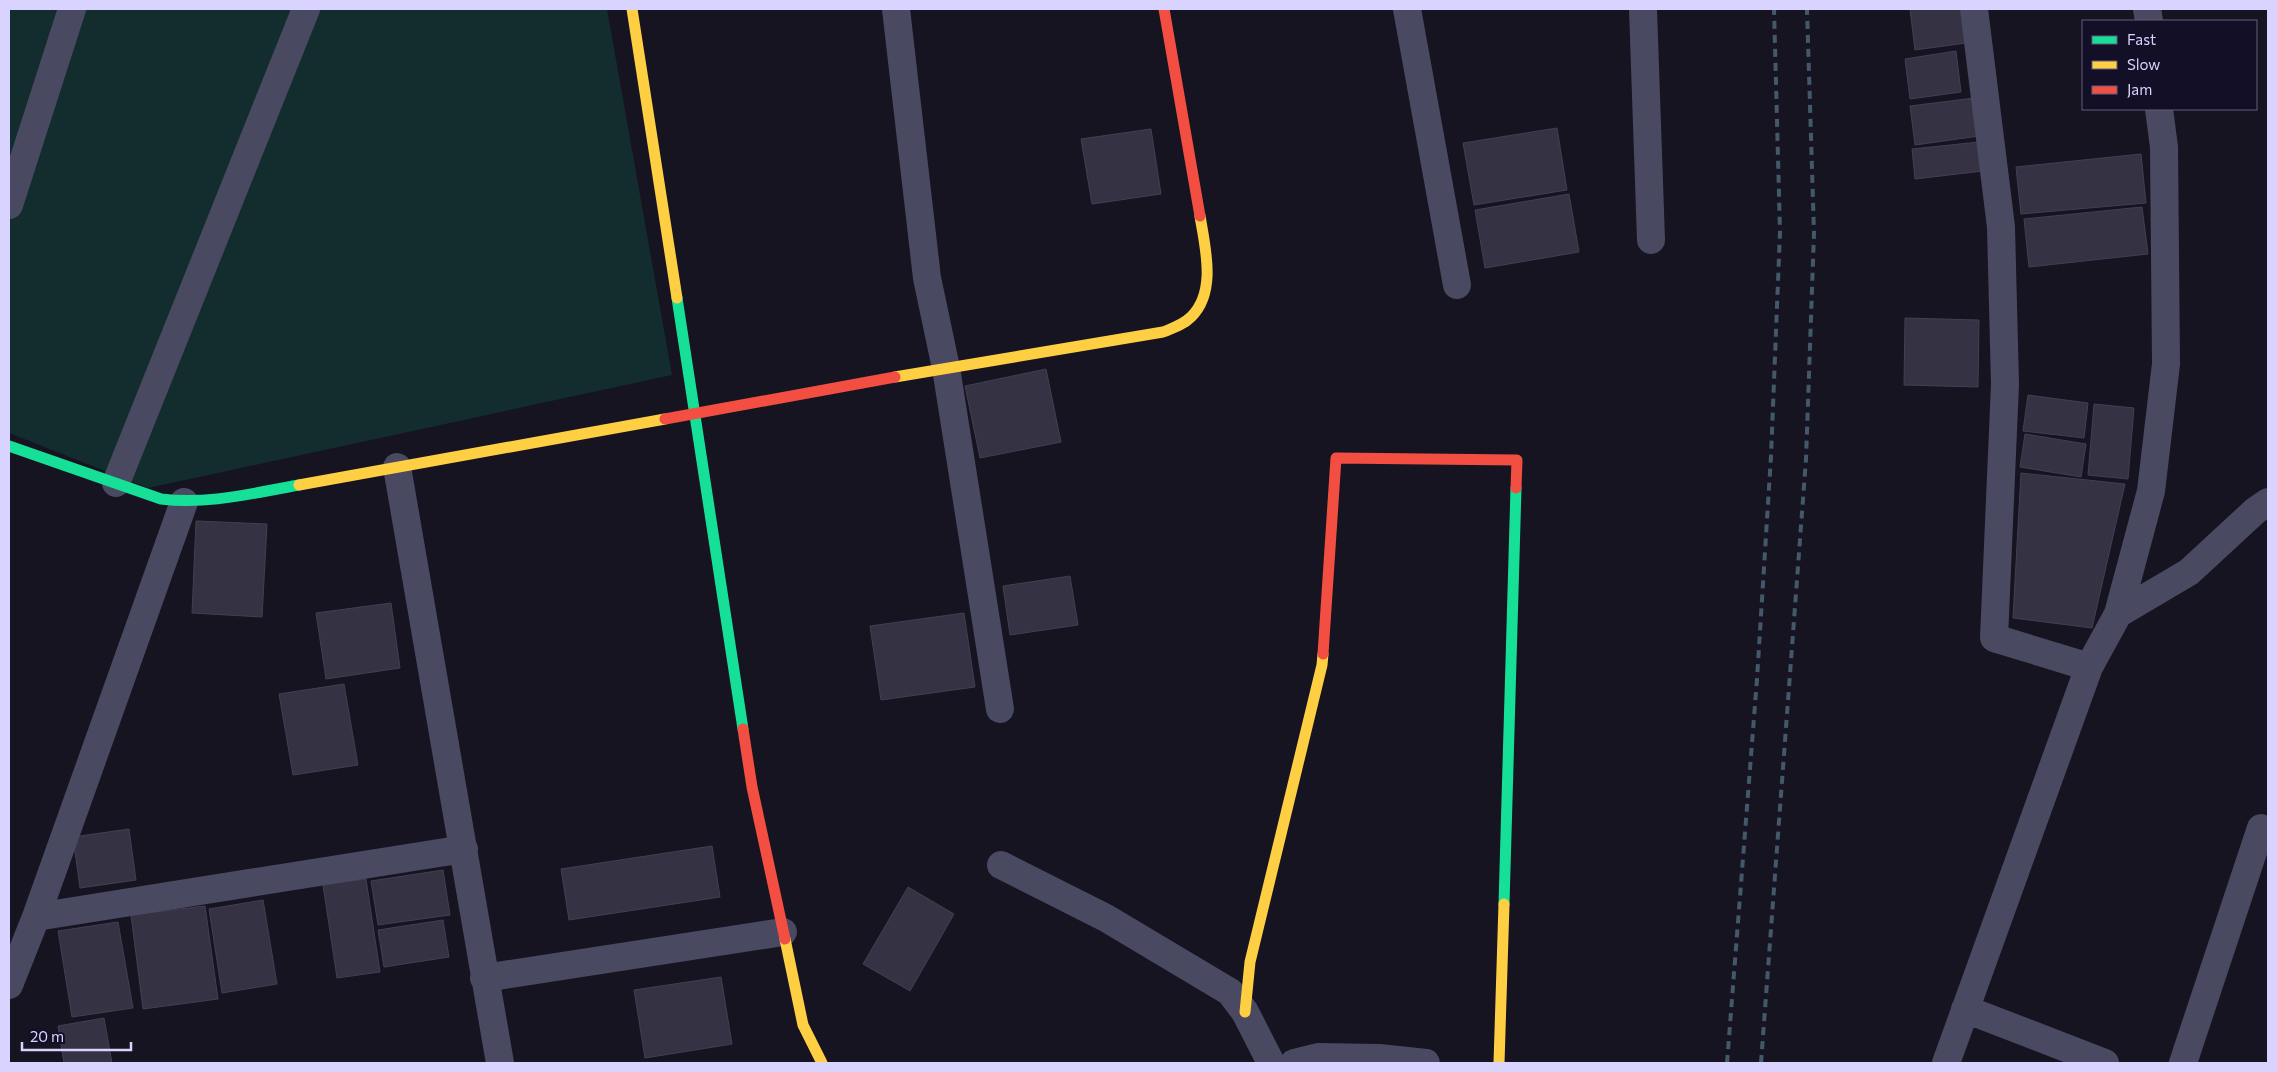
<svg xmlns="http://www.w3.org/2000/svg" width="2277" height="1072" viewBox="0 0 2277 1072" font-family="Commissioner,sans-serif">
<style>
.green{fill:#132c2d}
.building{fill:#343243;stroke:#433f54}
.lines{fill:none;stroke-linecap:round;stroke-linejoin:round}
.street{stroke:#4a4962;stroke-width:28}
.fast{stroke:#16e098;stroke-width:11}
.slow{stroke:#ffcf43;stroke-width:11}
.jam{stroke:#f24e42;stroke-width:11}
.rail{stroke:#43596b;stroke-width:4;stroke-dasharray:8 6;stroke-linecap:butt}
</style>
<rect width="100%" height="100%" fill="#161421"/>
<path class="green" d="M 9,9 L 607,9 L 672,375 L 148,488 L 9,433 Z"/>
<path class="building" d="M 1910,9 L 1962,9 L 1966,43 L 1915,50 Z
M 1956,51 L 1961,92 L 1910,99 L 1905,59 Z
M 1974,98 L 1979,136 L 1915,145 L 1910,106 Z
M 1557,128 L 1567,190 L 1474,205 L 1463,143 Z
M 1151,129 L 1161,194 L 1092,204 L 1081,139 Z
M 1979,142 L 1983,171 L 1915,179 L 1912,149 Z
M 2141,154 L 2146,203 L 2021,214 L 2016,167 Z
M 1569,194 L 1579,252 L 1485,268 L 1475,210 Z
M 2142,207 L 2148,254 L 2029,267 L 2024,219 Z
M 1905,318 L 1979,320 L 1978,387 L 1904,385 Z
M 1046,369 L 1061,442 L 980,458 L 965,386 Z
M 2028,395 L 2088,403 L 2084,438 L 2023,431 Z
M 2094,404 L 2134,408 L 2128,479 L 2088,475 Z
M 2025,434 L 2086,444 L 2081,477 L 2020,467 Z
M 2021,473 L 2125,484 L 2092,628 L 2013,618 Z
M 196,521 L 267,524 L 262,617 L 192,613 Z
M 1070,576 L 1078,625 L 1010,635 L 1003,586 Z
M 391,603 L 400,668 L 326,679 L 316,613 Z
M 964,613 L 975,687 L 881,700 L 870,626 Z
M 344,684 L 358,765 L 293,775 L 279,694 Z
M 129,829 L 136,880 L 80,888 L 73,837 Z
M 712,846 L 720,897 L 569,920 L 561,869 Z
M 443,870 L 450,915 L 378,925 L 371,881 Z
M 366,879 L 380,972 L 337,978 L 323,885 Z
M 908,887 L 954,914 L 910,991 L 863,964 Z
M 263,900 L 277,984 L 222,993 L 209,909 Z
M 205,906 L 218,999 L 143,1009 L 131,915 Z
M 443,920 L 449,957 L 384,967 L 378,930 Z
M 118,922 L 133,1008 L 72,1017 L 58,931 Z
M 721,977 L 732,1044 L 645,1058 L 634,990 Z
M 104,1018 L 112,1063 L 64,1063 L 58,1026 Z"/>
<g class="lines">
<path class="street" d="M 896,9 L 927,278 L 946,368 L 1000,709
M 1407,9 L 1457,285
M 1643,9 L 1651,240
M 1974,9 L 2001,227 L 2005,384 L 1994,638 L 2089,667
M 2147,9 L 2149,21
M 9,205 L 72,9
M 397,467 L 500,1063
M 116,483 L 306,9
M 2118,614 L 2151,491 L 2166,364 L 2164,147 L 2159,109
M 1001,865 L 1106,918 L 1230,992 L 1245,1012 L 1271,1063
M 36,917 L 464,849
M 484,978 L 783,932
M 9,985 L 36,917 L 184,502
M 1965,1009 L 2105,1063
M 1294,1063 L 1318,1057 L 1379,1058 L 1426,1063
M 1946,1063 L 2089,667 L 2118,614 L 2189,572 L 2255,511 L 2268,502
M 2183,1063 L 2261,828"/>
<path class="fast" d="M 677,298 L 743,729
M 9,446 L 161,499 C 208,505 253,493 299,485
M 1504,904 L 1516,488"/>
<path class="slow" d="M 632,9 L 677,298
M 895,377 L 1163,332 C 1173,328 1183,325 1191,317 C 1217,292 1205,247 1200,216
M 299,485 L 665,419
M 785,939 L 803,1025 L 822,1063
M 1245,1012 L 1250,962 L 1322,665 L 1323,654
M 1499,1063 L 1504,904"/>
<path class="jam" d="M 1164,9 L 1200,216
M 665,419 L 895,377
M 1323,654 L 1336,458 L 1517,460 L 1516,488
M 743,729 L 752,787 L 785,939"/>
<path class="rail" d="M 1727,1063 L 1757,679 L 1771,456 L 1780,232 L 1774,9
M 1761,1063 L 1806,459 L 1814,233 L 1807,9"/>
</g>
<rect width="2277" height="1072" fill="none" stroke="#d9d4ff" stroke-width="20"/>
<rect x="2082" y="20" width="175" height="90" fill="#130f26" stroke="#625e7d"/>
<rect x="2092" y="36" width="25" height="8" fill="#16e098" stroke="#625e7d"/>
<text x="2127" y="45" font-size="15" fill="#d9d4ff">Fast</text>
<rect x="2092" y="61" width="25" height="8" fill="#ffcf43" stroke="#625e7d"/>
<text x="2127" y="70" font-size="15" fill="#d9d4ff">Slow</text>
<rect x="2092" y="86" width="25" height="8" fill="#f24e42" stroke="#625e7d"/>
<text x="2127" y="95" font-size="15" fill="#d9d4ff">Jam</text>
<path d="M22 1042v8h109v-8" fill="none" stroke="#d9d4ff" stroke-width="2.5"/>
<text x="30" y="1042" font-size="15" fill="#d9d4ff" stroke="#130f26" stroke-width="4" paint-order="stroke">20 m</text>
</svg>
